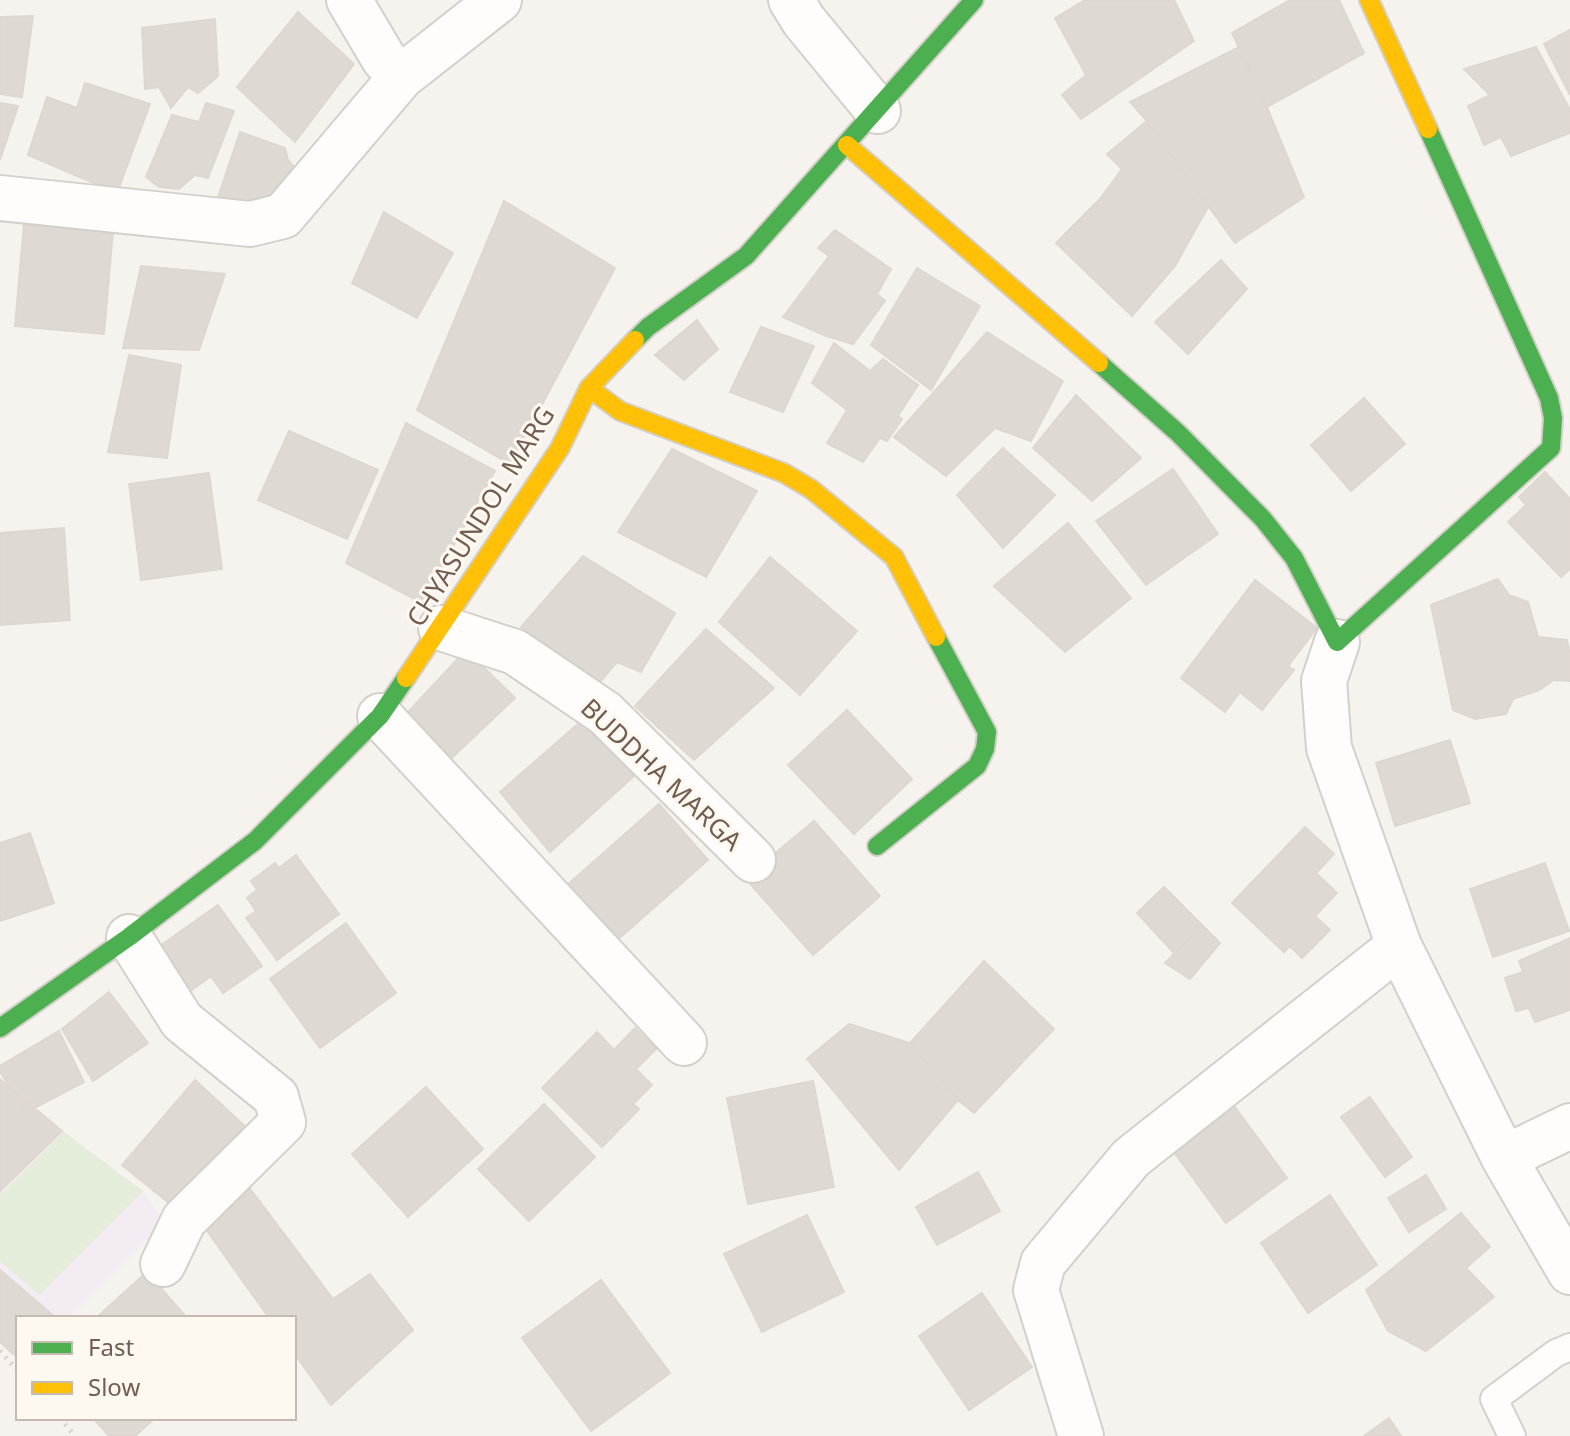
<svg xmlns="http://www.w3.org/2000/svg" width="1570" height="1436" viewBox="0 0 1570 1436" font-family="'Noto Sans',sans-serif">
<style>
.education{fill:#f3ecf3}
.green{fill:#e4ecda}
.building{fill:#dfd9d4;stroke:#ded7d1;stroke-width:2}
.lines{fill:none;stroke-linecap:round;stroke-linejoin:round}
.lane-casing{stroke:#d4cfc9;stroke-width:30}
.street-casing{stroke:#d4cfc9;stroke-width:48}
.fast-casing{stroke:#d4cfc9;stroke-width:22}
.slow-casing{stroke:#d4cfc9;stroke-width:22}
.path{stroke:#d7d1cd;stroke-width:5;stroke-dasharray:2 6;stroke-linecap:butt}
.lane{stroke:#fefdfc;stroke-width:26}
.street{stroke:#fefdfc;stroke-width:44}
.fast{stroke:#4caf50;stroke-width:18}
.slow{stroke:#ffc107;stroke-width:18}
.labels{text-anchor:middle;dominant-baseline:central;stroke-width:6;stroke-linejoin:round;paint-order:stroke}
.street-label{font-size:26px;fill:#725d50;stroke:#fdf8f0}
</style>
<rect width="100%" height="100%" fill="#f6f3ee"/>
<path class="education" d="M 0,1079 L 64,1132 L 143,1191 L 165,1222 L 69,1318 L 18,1318 L 18,1358 L 0,1342 Z"/>
<path class="green" d="M 64,1132 L 143,1191 L 39,1295 L 0,1261 L 0,1195 Z"/>
<path class="building" d="M 1085,0 L 1174,0 L 1194,41 L 1081,119 L 1062,95 L 1086,75 L 1055,18 Z
M 1290,0 L 1339,0 L 1364,53 L 1267,107 L 1232,33 Z
M 298,12 L 354,64 L 295,142 L 237,87 Z
M 33,16 L 22,97 L 0,94 L 0,17 Z
M 215,19 L 218,76 L 198,93 L 188,87 L 171,108 L 159,87 L 145,89 L 142,28 Z
M 1570,30 L 1570,95 L 1544,44 Z
M 1239,47 L 1267,107 L 1304,197 L 1235,243 L 1147,121 L 1130,102 Z
M 1536,47 L 1570,110 L 1570,133 L 1511,156 L 1501,137 L 1484,145 L 1468,106 L 1490,95 L 1464,69 Z
M 85,83 L 150,104 L 117,193 L 28,155 L 47,97 L 77,108 Z
M 0,103 L 18,106 L 0,160 Z
M 206,103 L 234,111 L 208,178 L 195,175 L 179,189 L 159,187 L 146,177 L 172,115 L 199,122 Z
M 1147,121 L 1208,207 L 1175,266 L 1132,316 L 1056,243 L 1100,199 L 1122,169 L 1107,154 Z
M 240,132 L 285,148 L 288,160 L 307,181 L 249,217 L 214,209 Z
M 504,201 L 615,268 L 510,464 L 417,410 Z
M 384,212 L 453,253 L 417,318 L 352,283 Z
M 24,223 L 113,231 L 104,334 L 15,326 Z
M 835,230 L 891,269 L 877,294 L 885,301 L 853,344 L 826,336 L 783,317 L 829,256 L 818,248 Z
M 1221,260 L 1247,289 L 1188,354 L 1155,322 Z
M 141,266 L 225,274 L 199,350 L 123,348 Z
M 917,268 L 980,306 L 931,390 L 871,345 Z
M 697,320 L 718,349 L 684,380 L 655,355 Z
M 761,327 L 814,346 L 783,412 L 730,392 Z
M 987,332 L 1063,381 L 1031,441 L 995,428 L 946,476 L 894,437 Z
M 834,343 L 870,371 L 883,359 L 918,385 L 898,416 L 902,419 L 887,441 L 880,438 L 863,462 L 827,443 L 847,410 L 812,383 Z
M 129,355 L 181,365 L 167,458 L 108,452 Z
M 1076,395 L 1141,458 L 1092,501 L 1033,448 Z
M 1364,398 L 1405,444 L 1351,491 L 1311,445 Z
M 406,423 L 495,471 L 422,603 L 346,563 Z
M 289,431 L 378,470 L 347,539 L 258,500 Z
M 1003,448 L 1055,495 L 1003,548 L 957,495 Z
M 672,449 L 757,491 L 706,577 L 618,532 Z
M 1173,469 L 1218,534 L 1146,585 L 1096,521 Z
M 1545,472 L 1570,499 L 1570,569 L 1561,577 L 1508,522 L 1526,505 L 1519,497 Z
M 209,473 L 222,569 L 141,580 L 129,484 Z
M 1068,523 L 1131,598 L 1065,652 L 994,586 Z
M 64,528 L 70,620 L 0,625 L 0,533 Z
M 583,556 L 675,613 L 641,672 L 617,662 L 600,682 L 521,627 Z
M 770,557 L 857,631 L 800,695 L 719,622 Z
M 1498,579 L 1509,595 L 1528,602 L 1538,637 L 1567,640 L 1570,656 L 1570,681 L 1554,680 L 1539,690 L 1513,699 L 1506,714 L 1475,719 L 1453,710 L 1431,605 Z
M 1255,580 L 1317,628 L 1288,666 L 1294,670 L 1262,710 L 1240,692 L 1225,712 L 1181,678 Z
M 706,629 L 774,688 L 694,760 L 635,706 Z
M 466,650 L 515,698 L 437,772 L 396,725 Z
M 847,710 L 912,779 L 854,834 L 788,765 Z
M 588,715 L 643,768 L 550,852 L 500,792 Z
M 1450,740 L 1470,803 L 1395,826 L 1376,763 Z
M 659,804 L 708,860 L 615,942 L 566,886 Z
M 814,821 L 880,896 L 813,955 L 745,878 Z
M 1305,827 L 1334,854 L 1316,873 L 1337,893 L 1315,916 L 1330,930 L 1302,958 L 1290,946 L 1284,952 L 1232,903 Z
M 30,833 L 54,903 L 0,921 L 0,843 Z
M 296,855 L 339,914 L 277,960 L 246,918 L 256,911 L 247,898 L 257,890 L 251,881 L 275,863 L 279,868 Z
M 1545,863 L 1569,931 L 1493,957 L 1470,889 Z
M 1164,887 L 1202,925 L 1174,953 L 1137,913 Z
M 218,905 L 262,966 L 223,993 L 211,976 L 184,996 L 153,951 Z
M 346,923 L 396,993 L 320,1048 L 270,979 Z
M 1202,925 L 1220,943 L 1190,979 L 1165,963 Z
M 1570,938 L 1570,1010 L 1535,1022 L 1529,1008 L 1516,1011 L 1505,978 L 1523,972 L 1519,961 Z
M 984,961 L 1054,1029 L 974,1113 L 958,1100 L 910,1043 Z
M 109,992 L 148,1043 L 93,1081 L 62,1029 Z
M 849,1024 L 910,1043 L 958,1100 L 899,1170 L 807,1059 Z
M 635,1028 L 656,1049 L 636,1069 L 652,1085 L 633,1104 L 639,1109 L 602,1147 L 542,1088 L 597,1032 L 614,1050 Z
M 59,1031 L 84,1082 L 27,1112 L 0,1072 L 0,1066 Z
M 0,1079 L 62,1131 L 0,1191 Z
M 195,1080 L 249,1130 L 178,1210 L 122,1165 Z
M 813,1081 L 834,1187 L 748,1204 L 727,1098 Z
M 426,1087 L 483,1149 L 408,1217 L 352,1154 Z
M 1370,1097 L 1412,1157 L 1385,1177 L 1341,1117 Z
M 1232,1103 L 1287,1178 L 1226,1223 L 1171,1148 Z
M 544,1104 L 595,1157 L 529,1221 L 478,1169 Z
M 978,1172 L 1000,1211 L 937,1245 L 916,1207 Z
M 1426,1175 L 1446,1209 L 1409,1232 L 1388,1198 Z
M 242,1178 L 333,1299 L 370,1274 L 413,1330 L 331,1405 L 294,1353 L 294,1318 L 269,1318 L 198,1218 Z
M 1330,1195 L 1377,1265 L 1308,1313 L 1261,1243 Z
M 1461,1213 L 1490,1247 L 1466,1268 L 1494,1297 L 1426,1351 L 1388,1331 L 1366,1290 Z
M 807,1215 L 844,1292 L 762,1332 L 724,1254 Z
M 0,1270 L 56,1318 L 18,1318 L 18,1358 L 0,1342 Z
M 147,1272 L 187,1318 L 96,1318 Z
M 601,1280 L 670,1373 L 591,1431 L 522,1338 Z
M 982,1293 L 1032,1367 L 969,1410 L 919,1336 Z
M 93,1418 L 155,1418 L 135,1436 L 109,1436 Z
M 1389,1418 L 1401,1436 L 1364,1436 Z"/>
<g class="lines">
<g class="lane-casing">
<path id="lane" d="M 1512,1436 L 1494,1399 L 1556,1353 L 1570,1347"/>
</g>
<g class="street-casing">
<path id="street" d="M 349,0 L 384,59 L 401,77
M 791,0 L 804,21 L 878,111
M 0,198 L 250,224 L 283,216 L 401,77 L 499,0
M 441,628 L 515,652 L 605,713 L 753,860
M 1337,642 L 1324,681 L 1329,748 L 1399,946 L 1504,1158 L 1570,1272
M 380,716 L 684,1043
M 129,937 L 182,1021 L 276,1097 L 283,1122 L 184,1220 L 163,1264
M 1504,1158 L 1570,1126
M 1081,1436 L 1036,1290 L 1043,1263 L 1131,1158 L 1399,946"/>
</g>
<g class="fast-casing">
<path id="fast" d="M 635,340 L 648,327 L 746,256 L 974,0
M 1099,363 L 1178,433 L 1263,519 L 1294,558 L 1337,642 L 1551,448 L 1553,418 L 1549,398 L 1428,129
M 877,846 L 977,766 L 985,749 L 987,732 L 936,637
M 0,1028 L 129,937 L 255,841 L 380,716 L 406,678"/>
</g>
<g class="slow-casing">
<path id="slow" d="M 1369,0 L 1428,129
M 847,145 L 1099,363
M 589,388 L 620,411 L 784,473 L 811,489 L 894,557 L 936,637
M 406,678 L 560,448 L 589,388 L 635,340"/>
</g>
<path class="path" d="M 0,1351 L 18,1371
M 60,1418 L 75,1436"/>
<use href="#lane" class="lane"/>
<use href="#street" class="street"/>
<use href="#fast" class="fast"/>
<use href="#slow" class="slow"/>
</g>
<g class="labels">
<g class="street-label">
<text transform="translate(480 516) rotate(-58)">CHYASUNDOL MARG</text>
<text transform="translate(662 774) rotate(43)">BUDDHA MARGA</text>
</g>
</g>
<rect x="16" y="1316" width="280" height="104" fill="#fdf8f0" stroke="#c5bab0" stroke-width="2"/>
<rect x="32" y="1342" width="40" height="12" fill="#4caf50" stroke="#c5bab0" stroke-width="2"/>
<text x="88" y="1356" font-size="24" fill="#725d50">Fast</text>
<rect x="32" y="1382" width="40" height="12" fill="#ffc107" stroke="#c5bab0" stroke-width="2"/>
<text x="88" y="1396" font-size="24" fill="#725d50">Slow</text>
</svg>
